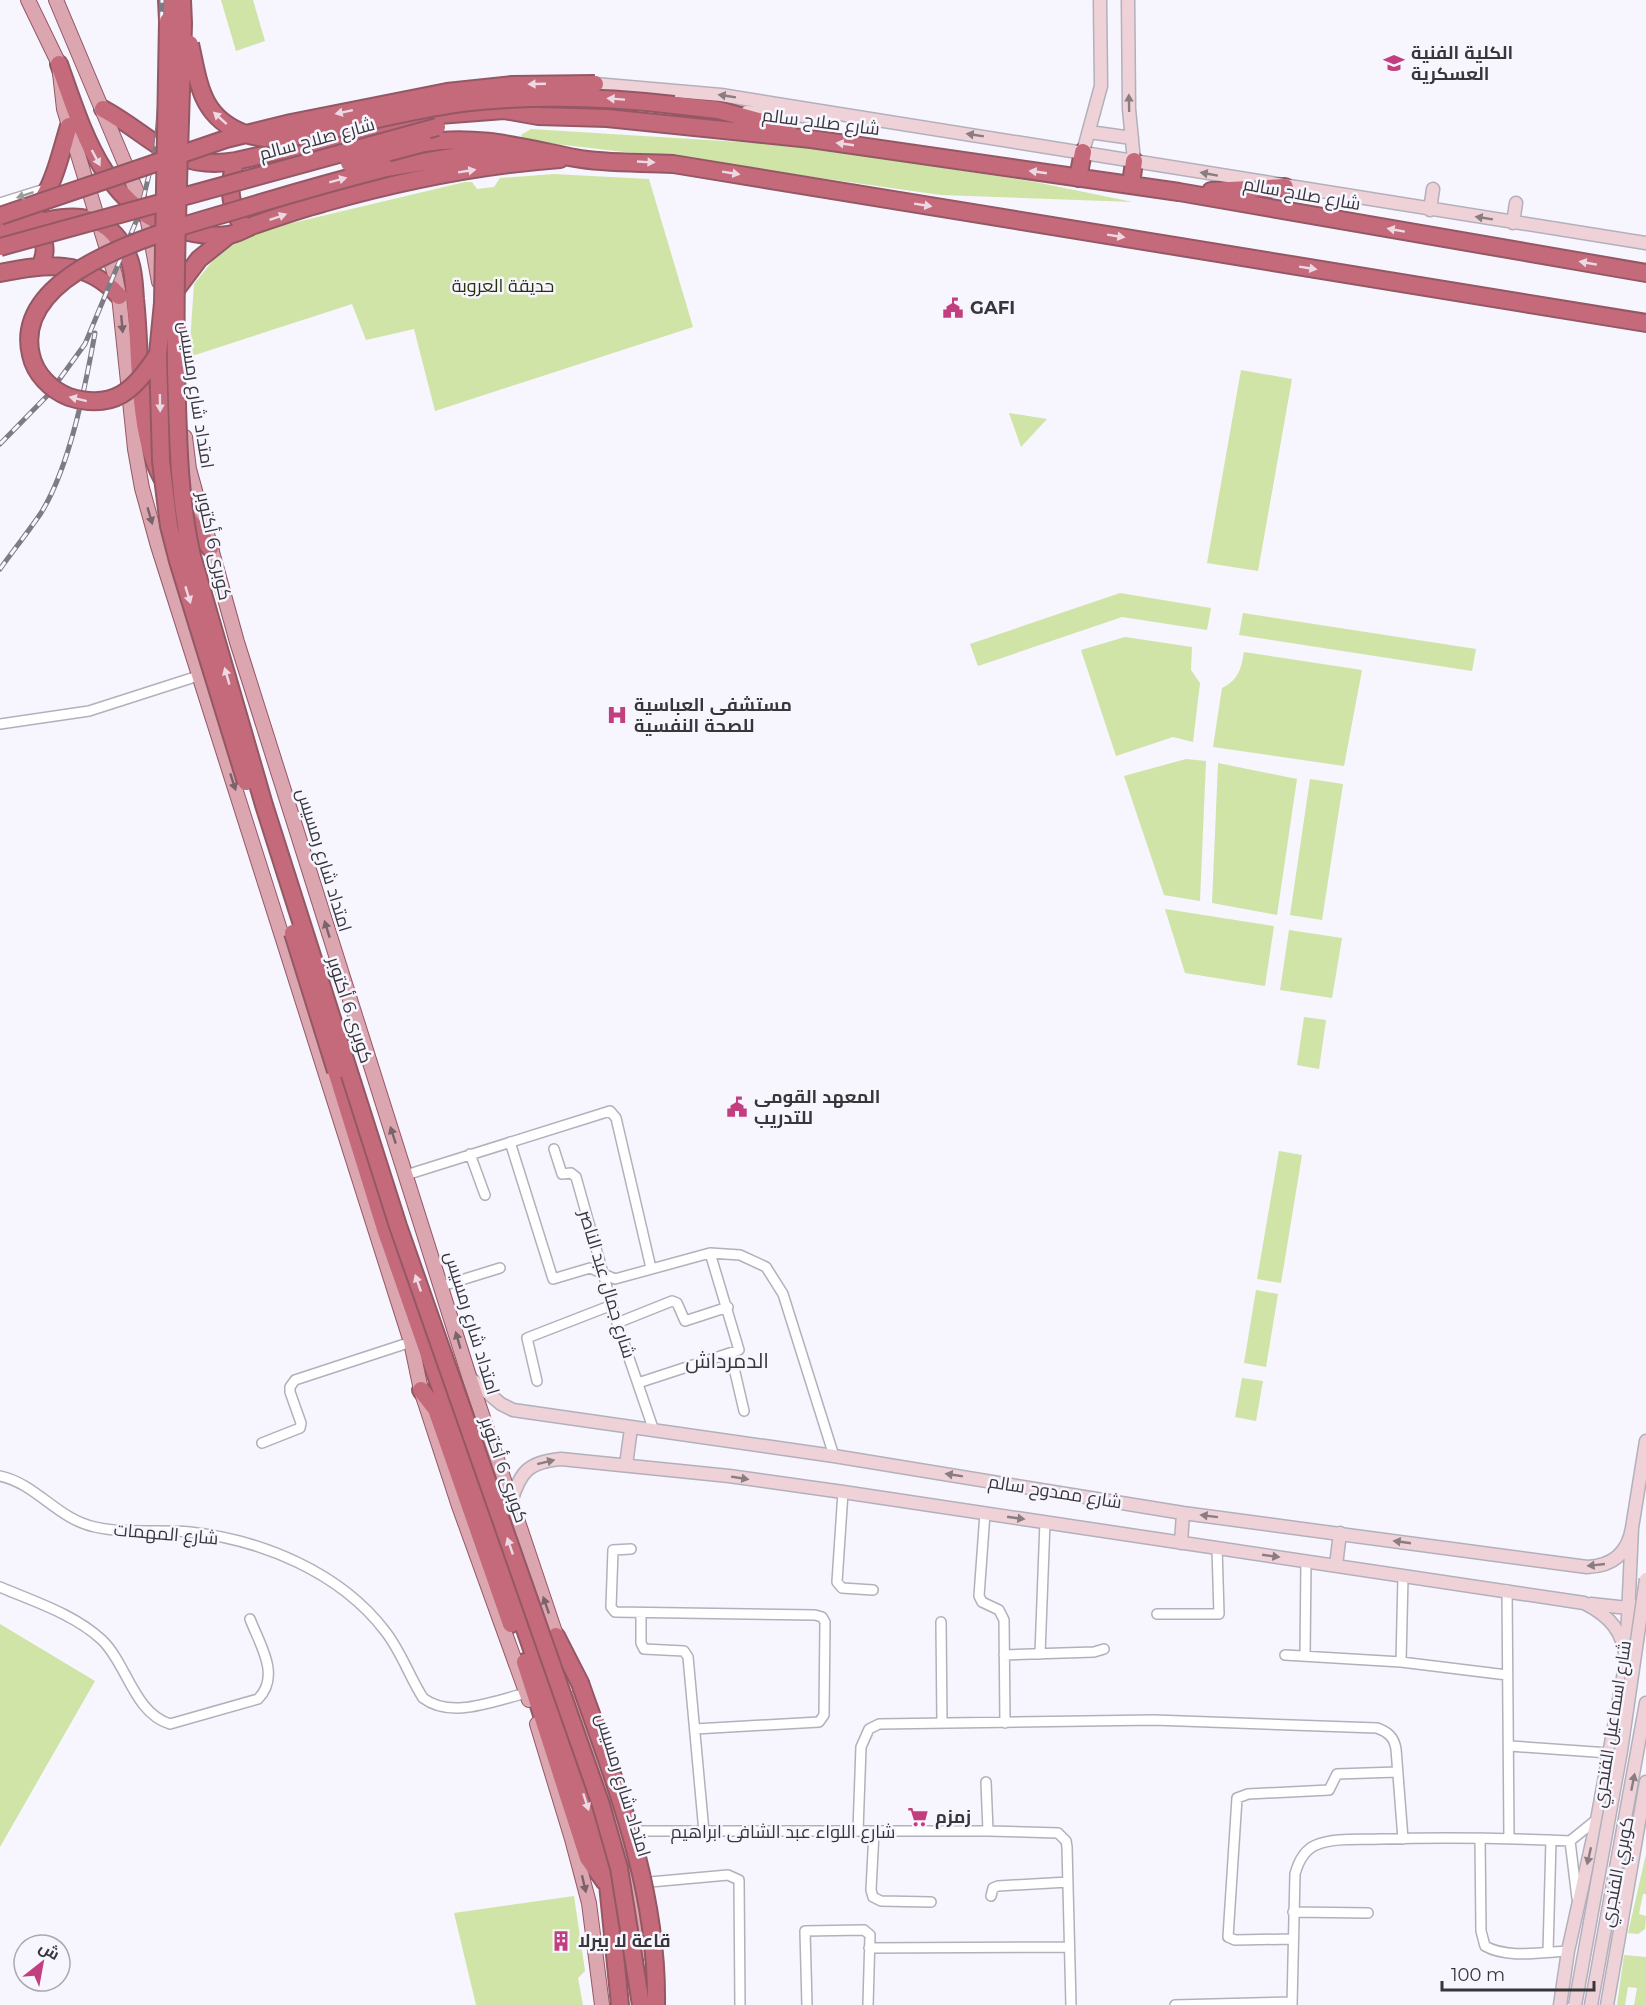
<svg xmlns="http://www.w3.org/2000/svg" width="1646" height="2005" viewBox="0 0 1646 2005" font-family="Montserrat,Cairo,sans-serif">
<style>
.green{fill:#cfe4a6}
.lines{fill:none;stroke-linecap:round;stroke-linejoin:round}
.street-casing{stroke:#b3b0bb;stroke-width:12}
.secondary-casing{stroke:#b3b0bb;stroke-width:15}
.primary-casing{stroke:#945865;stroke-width:16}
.highway-casing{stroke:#945865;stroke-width:20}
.street{stroke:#fff;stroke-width:9}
.secondary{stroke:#eed2d7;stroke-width:12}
.primary{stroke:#dca6b0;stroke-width:14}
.highway{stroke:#c56a7b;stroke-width:16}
.rail-casing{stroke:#7e7c82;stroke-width:5}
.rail{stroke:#f7f5fe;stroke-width:3;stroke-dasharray:9;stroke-linecap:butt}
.secondary-bridge-casing{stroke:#b3b0bb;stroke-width:15;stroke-linecap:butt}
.highway-bridge-casing{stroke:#945865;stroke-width:20;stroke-linecap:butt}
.secondary-bridge{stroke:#eed2d7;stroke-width:12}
.highway-bridge{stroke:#c56a7b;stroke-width:16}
.oneway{fill:#edd9e4}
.oneway2{fill:#8a7c81}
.oneway3{fill:#9c9a9d}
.oneway4{fill:#7a636a}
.labels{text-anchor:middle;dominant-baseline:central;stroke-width:5;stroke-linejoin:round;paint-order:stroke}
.poi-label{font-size:18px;font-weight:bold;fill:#38363b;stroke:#f7f5fe;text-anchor:start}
.street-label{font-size:18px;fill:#38363b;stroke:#f7f5fe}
.park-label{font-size:18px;fill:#27320c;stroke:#f7f5fe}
.quarter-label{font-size:21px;fill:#38363b;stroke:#f7f5fe}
</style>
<rect width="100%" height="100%" fill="#f7f5fe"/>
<path class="green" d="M 221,0 L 253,0 L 265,41 L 236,51 Z
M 531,129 L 803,146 L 1035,182 L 1133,202 L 941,195 L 700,161 L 523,140 L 521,135 Z
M 553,174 L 649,179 L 693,327 L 435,411 L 414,329 L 366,340 L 352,304 L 189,357 L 194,284 L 227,243 L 263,230 L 465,182 L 472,182 L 477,189 L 494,187 L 500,178 Z
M 1241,370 L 1292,379 L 1258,571 L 1207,563 Z
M 1009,413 L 1047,419 L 1021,447 Z
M 1120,593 L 1211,608 L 1207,630 L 1122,617 L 978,666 L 970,644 Z
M 1243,613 L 1476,649 L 1472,671 L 1239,635 Z
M 1125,637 L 1192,647 L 1191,670 L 1200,683 L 1193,742 L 1173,737 L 1116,756 L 1081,650 Z
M 1244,652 L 1362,670 L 1344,766 L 1213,747 L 1222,688 C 1238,680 1241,670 1244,652 Z
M 1186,759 L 1206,761 L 1200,901 L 1164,895 L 1124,776 Z
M 1218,763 L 1297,779 L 1277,915 L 1212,903 Z
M 1310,779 L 1343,784 L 1322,920 L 1290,915 Z
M 1165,909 L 1274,926 L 1265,986 L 1185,973 Z
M 1289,930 L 1342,938 L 1332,998 L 1280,990 Z
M 1304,1017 L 1326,1020 L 1319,1069 L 1297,1065 Z
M 1279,1151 L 1302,1155 L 1281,1283 L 1257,1279 Z
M 1256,1290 L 1278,1294 L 1266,1367 L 1244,1363 Z
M 1242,1378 L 1263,1381 L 1256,1421 L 1235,1417 Z
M 0,1624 L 95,1681 L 0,1847 Z
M 1646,1854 L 1646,1894 L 1643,1894 L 1639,1914 L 1646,1916 L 1645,1929 L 1638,1934 L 1628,1933 Z
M 574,1896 L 585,1971 L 578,1978 L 583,2005 L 476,2005 L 454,1913 Z
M 1624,1955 L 1646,1957 L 1646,2005 L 1634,2005 L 1637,1988 L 1628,1987 L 1625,2005 L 1617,2005 Z"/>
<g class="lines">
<g class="street-casing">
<path id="street" d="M 0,203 L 48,188
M 0,724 L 89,711 L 198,676
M 510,1142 L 553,1279 L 590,1268 L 615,1279 L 710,1253 L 740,1255 L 766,1267 L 783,1294 L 834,1456
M 554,1149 L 562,1174 L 571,1173 L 576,1177 L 617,1323 L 654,1431
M 470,1154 L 485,1195
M 406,1175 L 610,1111 L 616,1118 L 651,1268
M 442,1286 L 500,1268
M 617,1323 L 672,1301 L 677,1303 L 685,1321 L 728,1307
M 731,1355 L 744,1411
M 537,1381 L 527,1338 L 612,1305
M 638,1383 L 739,1350 L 710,1253
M 262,1443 L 300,1428 L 301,1423 L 290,1392 L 290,1387 L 295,1380 L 411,1342
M 0,1476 C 37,1484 57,1519 95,1527 C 126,1534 159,1529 190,1532 C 262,1540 340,1572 385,1631 C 401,1651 409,1676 423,1698 C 452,1720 495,1700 527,1693
M 843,1492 L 837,1582 L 842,1588 L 873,1590
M 985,1513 L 979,1596 L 982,1602 L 999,1610 L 1004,1620 L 1005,1723
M 631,1549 L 613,1550 L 611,1607 L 615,1612 L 815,1615 L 822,1617 L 825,1622 L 824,1715 L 819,1722 L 695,1729
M 0,1587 C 35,1602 74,1614 102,1640 C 127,1664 134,1713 170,1724 L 258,1699 C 281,1676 260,1645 250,1619
M 1507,1590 L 1509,1838
M 641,1613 L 641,1643 L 644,1649 L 684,1651 L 688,1657 L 704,1832
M 1157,1614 L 1219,1614 L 1217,1548
M 941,1622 L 942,1723
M 1040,1654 L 1045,1522
M 1004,1655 L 1094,1652 L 1104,1649
M 1285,1655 L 1401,1662 L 1507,1675
M 1305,1656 L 1306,1561
M 1401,1662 L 1403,1577
M 1510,1746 L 1609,1753
M 986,1782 L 988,1831
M 627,1831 L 988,1831 L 1058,1833 L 1066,1841 L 1067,1847 L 1071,2005
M 858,1831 L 861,1747 L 869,1729 L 879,1724 L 1154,1720 L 1377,1728 C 1388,1732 1394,1737 1396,1749 L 1403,1839
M 874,1832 L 871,1890 L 873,1897 L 881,1901 L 931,1902
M 1480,1838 L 1481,1931 L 1485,1946 C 1507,1959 1543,1952 1568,1951
M 1570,1841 L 1577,1898
M 639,1883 L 728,1875 L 739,1880 L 740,2005
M 991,1896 L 993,1888 L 998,1886 L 1068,1882
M 1293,1912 L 1368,1913
M 1292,1939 L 1235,1940 L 1228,1937 L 1237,1798 L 1248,1794 L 1329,1790 L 1337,1774 L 1397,1772
M 869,1948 L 1069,1947
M 1548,1952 L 1551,1840
M 807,2005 L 805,1931 L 864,1930 L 870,1935 L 868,2005
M 1175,2005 L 1292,2002
M 1292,2005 L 1295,1874 C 1298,1863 1304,1850 1316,1845 C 1335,1837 1360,1840 1380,1839 C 1443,1837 1507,1838 1570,1841 L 1596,1820"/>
</g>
<g class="secondary-casing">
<path id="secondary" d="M 1128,0 L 1129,109 L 1134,161
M 595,84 L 721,95 L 1646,243
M 747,112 L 816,117
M 1089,132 L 1132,138
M 1083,152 L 1101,86 L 1100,0
M 1430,210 L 1433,189
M 1513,223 L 1516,203
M 469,1377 L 501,1404 L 513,1410 L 834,1456 L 1183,1513 L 1587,1567 C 1613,1566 1628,1553 1632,1528
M 626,1465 L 631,1428
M 511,1502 C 520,1472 528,1462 561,1459 L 729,1476 L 843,1492 L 1584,1603 C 1610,1616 1624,1632 1626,1661
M 1181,1543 L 1183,1513
M 1336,1565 L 1340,1533
M 1591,1604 L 1628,1608 L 1636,1606
M 1560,2005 L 1568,1951 L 1597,1820 L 1626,1661 L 1632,1528 L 1646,1441
M 1591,2005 L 1646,1703
M 1607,2005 L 1646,1782"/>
</g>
<g class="primary-casing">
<path id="primary" d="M 28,0 L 59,64 L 64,109 L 115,275 L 119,296 L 135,449 L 142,488 L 158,546 L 411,1342 L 421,1390 L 459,1506 L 529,1700
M 56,0 L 147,216 L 159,282
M 185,437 L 189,469 L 237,642 L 469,1376 L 559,1644
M 577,1697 L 621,1831 L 647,1953
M 537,1724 L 572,1839 L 589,1903 L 602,2005"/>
</g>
<g class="highway-casing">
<path id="highway" d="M 167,0 L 168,21
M 182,0 L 183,23
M 59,64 C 83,132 105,210 183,231 C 197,234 215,237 228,235 C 237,234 246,228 254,225 C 277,217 300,209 323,203 C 400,181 480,165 560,159
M 674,105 L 718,110 L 788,129
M 103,109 C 153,136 173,172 236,161 L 439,115 L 504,110 L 538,116 L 607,118 L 811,139 L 1179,192 L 1646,273
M 424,143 C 476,134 524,148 575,158 C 607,164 641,162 673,164 L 1646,323
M 236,161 C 227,186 229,207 244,228
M 386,168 L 465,155 L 513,152
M 1078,178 L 1083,152
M 1131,185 L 1134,161
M 1211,191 L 1285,187
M 20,226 C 41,222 67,214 88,219 C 109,223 124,242 130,262 C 134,274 134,287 135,299 C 141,352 136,431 162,478
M 30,228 C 45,236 48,249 41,264
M 0,233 C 48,219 56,168 69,126
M 0,273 C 45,264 85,258 119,296
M 172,295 L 199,259 L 229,235
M 182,510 L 210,548
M 336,1071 L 385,1229 L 589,1812 L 608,1884 L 620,2005
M 421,1390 L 436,1409 L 511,1624
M 556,1636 L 580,1683
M 525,1662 L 588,1858 L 605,1882"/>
</g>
<use href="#street" class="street"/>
<use href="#secondary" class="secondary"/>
<use href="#primary" class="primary"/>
<use href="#highway" class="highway"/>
<g class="rail-casing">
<path id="rail" d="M 0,444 L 48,395 L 85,344 L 140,212 L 156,146 L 160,101 L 162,0
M 0,569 C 13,551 28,532 41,513 C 70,466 85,388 95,333"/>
</g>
<use href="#rail" class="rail"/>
<g class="secondary-bridge-casing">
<path id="secondary-bridge" d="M 1575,2005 L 1621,1751 L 1646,1579"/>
</g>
<g class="highway-bridge-casing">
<path id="highway-bridge" d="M 168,21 L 163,303 L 158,354 L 161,461 L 169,526 L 178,561 L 246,782
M 183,23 C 180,139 174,255 176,370 C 178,433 178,495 192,556 L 264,805 L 398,1226 L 601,1805 L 619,1868 L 641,2005
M 190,44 C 199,83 200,116 243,133 C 279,147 323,130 359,123 C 396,115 433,106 470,102 C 538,95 607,97 674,105
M 349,163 L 424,143
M 0,216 L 226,139 L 291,123 L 447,92 L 512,85 L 595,84
M 0,247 L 437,127
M 158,354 C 135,390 114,411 69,397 C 51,390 35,374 31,355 C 10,267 178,228 237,210 C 287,195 336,181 386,168
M 293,933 L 336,1071
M 580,1683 C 617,1788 658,1891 656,2005"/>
</g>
<use href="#secondary-bridge" class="secondary-bridge"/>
<use href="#highway-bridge" class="highway-bridge"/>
</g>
<defs><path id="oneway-solid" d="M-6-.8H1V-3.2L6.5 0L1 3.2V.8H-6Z" transform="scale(1.5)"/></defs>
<g class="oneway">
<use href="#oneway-solid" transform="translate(537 84) rotate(178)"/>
<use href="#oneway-solid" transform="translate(616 99) rotate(-176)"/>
<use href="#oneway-solid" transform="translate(344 112) rotate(168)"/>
<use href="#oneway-solid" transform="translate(220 118) rotate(-138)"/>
<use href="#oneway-solid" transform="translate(845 144) rotate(-172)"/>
<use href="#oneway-solid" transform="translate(96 158) rotate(62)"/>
<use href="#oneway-solid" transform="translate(646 162) rotate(3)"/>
<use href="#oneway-solid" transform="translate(467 171) rotate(-9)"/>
<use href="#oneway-solid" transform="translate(1038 172) rotate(-172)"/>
<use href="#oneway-solid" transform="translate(731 173) rotate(9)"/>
<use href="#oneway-solid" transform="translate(338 180) rotate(-15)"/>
<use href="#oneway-solid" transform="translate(923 205) rotate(9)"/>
<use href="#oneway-solid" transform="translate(278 217) rotate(-19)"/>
<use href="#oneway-solid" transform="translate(1396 230) rotate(-170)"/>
<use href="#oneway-solid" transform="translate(1116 236) rotate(9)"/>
<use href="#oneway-solid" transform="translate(1588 263) rotate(-170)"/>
<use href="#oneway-solid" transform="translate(1308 268) rotate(9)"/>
<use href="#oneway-solid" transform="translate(78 399) rotate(-166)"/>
<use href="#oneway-solid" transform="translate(160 403) rotate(89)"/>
<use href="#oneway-solid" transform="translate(188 595) rotate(73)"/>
<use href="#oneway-solid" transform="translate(227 676) rotate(-106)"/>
<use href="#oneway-solid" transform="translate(418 1283) rotate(-109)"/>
<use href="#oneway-solid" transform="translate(510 1546) rotate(-109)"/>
<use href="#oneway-solid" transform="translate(586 1802) rotate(72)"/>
</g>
<g class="oneway2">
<use href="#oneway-solid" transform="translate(727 96) rotate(-171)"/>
<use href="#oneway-solid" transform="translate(1129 103) rotate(-91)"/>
<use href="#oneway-solid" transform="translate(975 135) rotate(-171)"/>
<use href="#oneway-solid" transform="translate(1209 174) rotate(-170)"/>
<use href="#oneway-solid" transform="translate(1484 218) rotate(-171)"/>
<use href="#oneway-solid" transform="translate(546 1462) rotate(-14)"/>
<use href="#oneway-solid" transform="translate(954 1475) rotate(-171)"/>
<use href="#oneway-solid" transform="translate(740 1478) rotate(9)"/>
<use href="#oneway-solid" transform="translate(1209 1516) rotate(-173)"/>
<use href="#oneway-solid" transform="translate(1016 1518) rotate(8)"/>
<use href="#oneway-solid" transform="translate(1402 1542) rotate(-172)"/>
<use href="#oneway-solid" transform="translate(1271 1556) rotate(8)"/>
<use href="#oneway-solid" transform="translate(1596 1565) rotate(174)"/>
<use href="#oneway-solid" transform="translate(1633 1782) rotate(-79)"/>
<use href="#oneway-solid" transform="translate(1589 1856) rotate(103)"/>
</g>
<use class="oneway3" href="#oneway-solid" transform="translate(25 195) rotate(162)"/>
<g class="oneway4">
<use href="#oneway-solid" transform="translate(122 324) rotate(85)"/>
<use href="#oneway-solid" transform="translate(150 516) rotate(74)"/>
<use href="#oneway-solid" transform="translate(233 782) rotate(72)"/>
<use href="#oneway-solid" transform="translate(327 929) rotate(-107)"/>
<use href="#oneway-solid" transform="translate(393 1135) rotate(-108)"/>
<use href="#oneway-solid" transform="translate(458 1340) rotate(-106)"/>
<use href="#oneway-solid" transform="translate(546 1605) rotate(-109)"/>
<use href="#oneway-solid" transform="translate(584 1884) rotate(77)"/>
</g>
<defs>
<g id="university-bare" transform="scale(1.62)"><path d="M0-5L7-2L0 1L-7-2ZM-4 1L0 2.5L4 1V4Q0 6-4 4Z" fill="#c33e7f" stroke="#f7f5fe" stroke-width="2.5" paint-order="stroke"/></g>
<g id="civic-bare" transform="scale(1.62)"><path d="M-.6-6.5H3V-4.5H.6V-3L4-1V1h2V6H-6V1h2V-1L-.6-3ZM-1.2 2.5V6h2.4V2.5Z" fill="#c33e7f" stroke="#f7f5fe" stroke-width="2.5" paint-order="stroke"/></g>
<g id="hospital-bare" transform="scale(1.62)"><path d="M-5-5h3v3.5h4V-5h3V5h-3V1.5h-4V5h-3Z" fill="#c33e7f" stroke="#f7f5fe" stroke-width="2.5" paint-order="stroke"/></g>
<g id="supermarket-bare" transform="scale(1.62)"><path d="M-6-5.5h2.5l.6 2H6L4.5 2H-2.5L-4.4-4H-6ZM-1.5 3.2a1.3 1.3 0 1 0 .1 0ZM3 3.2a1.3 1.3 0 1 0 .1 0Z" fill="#c33e7f" stroke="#f7f5fe" stroke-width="2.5" paint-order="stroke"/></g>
<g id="building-bare" transform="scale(1.62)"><path d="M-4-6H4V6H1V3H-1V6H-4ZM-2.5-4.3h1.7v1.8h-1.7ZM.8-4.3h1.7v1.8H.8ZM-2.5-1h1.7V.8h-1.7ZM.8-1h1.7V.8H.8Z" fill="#c33e7f" stroke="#f7f5fe" stroke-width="2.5" paint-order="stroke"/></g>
</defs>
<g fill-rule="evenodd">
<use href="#university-bare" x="1394" y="63"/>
<use href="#civic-bare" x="953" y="308"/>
<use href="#hospital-bare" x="617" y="715"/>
<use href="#civic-bare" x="737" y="1107"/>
<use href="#supermarket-bare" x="918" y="1817"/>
<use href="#building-bare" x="561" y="1941"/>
</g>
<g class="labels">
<g class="poi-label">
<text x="1411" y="53">الكلية الفنية<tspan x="1411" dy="21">العسكرية</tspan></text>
<text x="970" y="308">GAFI</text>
<text x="634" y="705">مستشفى العباسية<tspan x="634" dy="21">للصحة النفسية</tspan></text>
<text x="754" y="1097">المعهد القومى<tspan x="754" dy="21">للتدريب</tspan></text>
<text x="935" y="1817">زمزم</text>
<text x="578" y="1941">قاعة لا بيرلا</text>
</g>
<g class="street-label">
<text transform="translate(821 122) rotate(7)">شارع صلاح سالم</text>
<text transform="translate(317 139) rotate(-15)">شارع صلاح سالم</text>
<text transform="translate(1302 194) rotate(10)">شارع صلاح سالم</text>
<text transform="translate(196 395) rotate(81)">امتداد شارع رمسيس</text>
<text transform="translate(214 546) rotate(78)">كوبرى 6 أكتوبر</text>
<text transform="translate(324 860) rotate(73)">امتداد شارع رمسيس</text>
<text transform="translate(350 1010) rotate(72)">كوبرى 6 أكتوبر</text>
<text transform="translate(607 1284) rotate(73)">شارع جمال عبد الناصر</text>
<text transform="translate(472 1323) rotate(73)">امتداد شارع رمسيس</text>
<text transform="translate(504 1470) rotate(71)">كوبرى 6 أكتوبر</text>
<text transform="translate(1055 1492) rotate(9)">شارع ممدوح سالم</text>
<text transform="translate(166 1534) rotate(5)">شارع المهمات</text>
<text transform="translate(1612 1724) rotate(-81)">شارع اسماعيل الفنجري</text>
<text transform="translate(623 1785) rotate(73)">امتداد شارع رمسيس</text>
<text x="783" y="1832">شارع اللواء عبد الشافى ابراهيم</text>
<text transform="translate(1617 1872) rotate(-79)">كوبري الفنجري</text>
</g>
<g class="park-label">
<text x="503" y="286">حديقة العروبة</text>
</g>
<g class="quarter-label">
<text x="727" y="1360">الدمرداش</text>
</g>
</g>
<g transform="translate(42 1963) rotate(31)"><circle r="28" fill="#f7f5fe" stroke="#aba9b0" stroke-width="1.5"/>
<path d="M0-4.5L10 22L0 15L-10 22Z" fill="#c33e7f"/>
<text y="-9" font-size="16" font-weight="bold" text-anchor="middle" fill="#38363b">ش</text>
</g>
<path d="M1442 1981v9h152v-9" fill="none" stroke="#38363b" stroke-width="3"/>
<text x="1451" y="1981" font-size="18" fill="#38363b" stroke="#f7f5fe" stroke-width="4.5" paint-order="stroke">100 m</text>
</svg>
